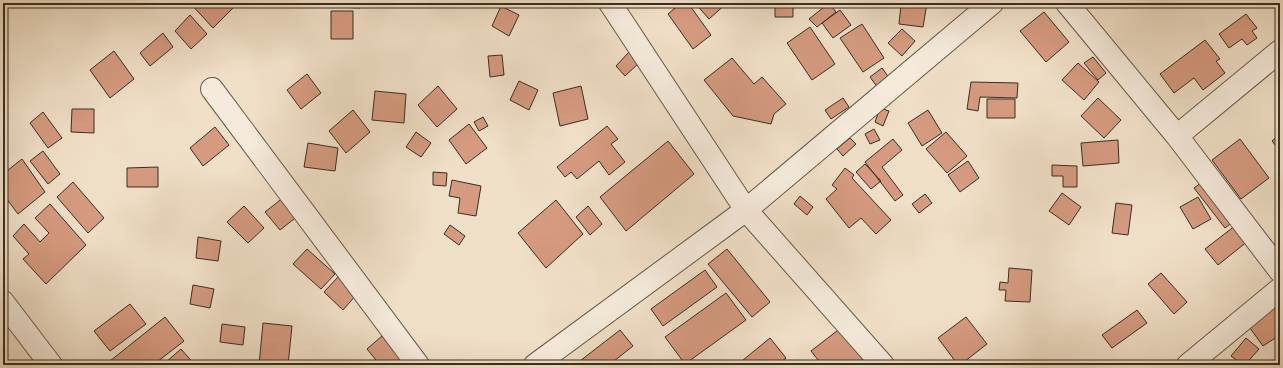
<svg xmlns="http://www.w3.org/2000/svg" width="1283" height="368" viewBox="0 0 1283 368" font-family="'IM FELL Great Primer',serif">
<style>
.building{fill:#d59a7f;stroke:#3a2e21}
.lines{fill:none;stroke-linecap:round;stroke-linejoin:round}
.minor-casing{stroke:#685a4a;stroke-width:24}
.minor{stroke:#f5eadb;stroke-width:22}
</style>
<rect width="100%" height="100%" fill="#f0dfc7"/>
<filter id="stains"><feTurbulence type="fractalNoise" baseFrequency=".005" numOctaves="4"/><feColorMatrix values="0 0 0 0 .2 0 0 0 0 .09 0 0 0 0 .02 0 0 0 .5 -.17"/></filter>
<radialGradient id="worn" r=".72"><stop offset=".6" stop-color="#630" stop-opacity="0"/><stop offset="1" stop-color="#630" stop-opacity=".3"/></radialGradient>
<path class="building" d="M 190,3 L 232,3 L 235,6 L 213,28 Z
M 338,3 L 360,3 L 360,8 L 338,7 Z
M 681,3 L 688,3 L 711,35 L 693,49 L 668,14 Z
M 695,3 L 727,3 L 709,19 Z
M 775,3 L 793,3 L 793,17 L 775,17 Z
M 829,3 L 836,12 L 817,27 L 809,19 Z
M 907,3 L 927,3 L 923,27 L 899,24 L 901,5 L 907,5 Z
M 501,6 L 519,15 L 509,36 L 492,26 Z
M 840,10 L 851,25 L 833,38 L 822,23 Z
M 331,11 L 353,11 L 353,39 L 331,39 Z
M 1044,12 L 1069,42 L 1046,62 L 1020,31 Z
M 1246,14 L 1257,28 L 1252,31 L 1257,38 L 1247,45 L 1242,39 L 1229,48 L 1219,34 Z
M 190,15 L 207,34 L 191,49 L 175,31 Z
M 862,24 L 884,58 L 863,72 L 840,38 Z
M 810,27 L 835,64 L 812,80 L 787,43 Z
M 902,29 L 915,41 L 902,56 L 888,43 Z
M 163,33 L 173,47 L 150,66 L 140,53 Z
M 1205,40 L 1220,59 L 1216,61 L 1225,73 L 1203,90 L 1194,78 L 1174,93 L 1160,74 Z
M 114,51 L 134,79 L 110,98 L 90,70 Z
M 629,52 L 639,63 L 625,76 L 616,66 Z
M 502,55 L 504,75 L 490,77 L 488,56 Z
M 1093,57 L 1106,73 L 1098,80 L 1084,63 Z
M 732,58 L 754,84 L 762,77 L 786,104 L 774,114 L 771,124 L 733,116 L 704,80 Z
M 1078,63 L 1099,82 L 1084,100 L 1062,80 Z
M 882,68 L 890,79 L 878,88 L 870,77 Z
M 307,74 L 321,93 L 301,109 L 287,90 Z
M 519,81 L 538,90 L 529,110 L 510,100 Z
M 971,82 L 1018,83 L 1017,98 L 980,97 L 978,111 L 967,109 Z
M 438,86 L 457,109 L 437,127 L 418,105 Z
M 581,86 L 588,119 L 560,126 L 553,93 Z
M 375,91 L 406,94 L 404,123 L 372,120 Z
M 843,98 L 849,107 L 831,119 L 825,110 Z
M 1098,98 L 1121,120 L 1104,138 L 1081,116 Z
M 987,99 L 1015,99 L 1015,118 L 987,118 Z
M 880,108 L 889,111 L 883,126 L 875,122 Z
M 72,109 L 94,109 L 94,133 L 71,132 Z
M 353,110 L 370,132 L 346,153 L 329,131 Z
M 928,110 L 942,133 L 922,146 L 908,123 Z
M 43,112 L 62,138 L 48,148 L 30,123 Z
M 483,117 L 488,126 L 479,131 L 474,122 Z
M 469,124 L 487,148 L 466,164 L 449,140 Z
M 607,126 L 618,139 L 611,144 L 625,162 L 609,175 L 599,161 L 577,179 L 571,172 L 565,177 L 557,167 Z
M 215,127 L 229,145 L 203,166 L 190,148 Z
M 874,129 L 880,140 L 870,144 L 865,134 Z
M 416,132 L 431,143 L 421,157 L 406,147 Z
M 946,132 L 967,156 L 947,173 L 926,149 Z
M 1280,134 L 1280,151 L 1272,141 Z
M 850,138 L 856,144 L 843,156 L 837,149 Z
M 893,139 L 902,150 L 882,167 L 903,195 L 895,201 L 865,162 Z
M 1240,139 L 1269,178 L 1241,199 L 1212,160 Z
M 1118,140 L 1119,163 L 1083,166 L 1081,143 Z
M 668,141 L 694,174 L 626,231 L 600,197 Z
M 308,143 L 338,148 L 335,171 L 304,167 Z
M 43,151 L 60,174 L 48,184 L 30,161 Z
M 22,159 L 45,192 L 18,214 L 3,194 L 3,174 Z
M 968,161 L 979,178 L 960,192 L 948,175 Z
M 865,164 L 881,181 L 871,189 L 856,172 Z
M 1052,165 L 1077,166 L 1077,187 L 1063,187 L 1063,176 L 1052,176 Z
M 158,167 L 158,187 L 127,187 L 127,168 Z
M 845,168 L 854,175 L 852,178 L 891,220 L 876,234 L 861,218 L 849,228 L 826,199 L 837,189 L 832,185 Z
M 433,172 L 447,173 L 446,186 L 433,185 Z
M 452,180 L 481,186 L 476,216 L 458,213 L 460,198 L 449,196 Z
M 1205,180 L 1235,220 L 1225,228 L 1194,188 Z
M 73,182 L 104,218 L 88,233 L 57,197 Z
M 1062,193 L 1081,207 L 1069,225 L 1049,211 Z
M 925,194 L 932,203 L 919,213 L 912,204 Z
M 800,196 L 813,207 L 807,215 L 794,204 Z
M 284,197 L 299,215 L 280,230 L 265,212 Z
M 1198,197 L 1211,219 L 1193,229 L 1180,207 Z
M 556,200 L 583,234 L 546,268 L 518,233 Z
M 1116,203 L 1132,205 L 1128,235 L 1112,233 Z
M 50,204 L 86,245 L 46,284 L 23,259 L 29,254 L 13,236 L 24,224 L 40,242 L 49,233 L 35,218 Z
M 244,206 L 264,228 L 248,243 L 227,222 Z
M 588,206 L 602,224 L 590,235 L 576,217 Z
M 1240,222 L 1253,237 L 1218,265 L 1205,249 Z
M 450,225 L 465,236 L 459,245 L 444,234 Z
M 198,237 L 221,241 L 218,261 L 196,258 Z
M 307,249 L 335,274 L 321,289 L 293,264 Z
M 727,249 L 770,302 L 752,317 L 708,264 Z
M 1009,268 L 1032,270 L 1030,302 L 1005,301 L 1006,290 L 999,290 L 1000,282 L 1008,283 Z
M 705,270 L 717,287 L 663,326 L 651,309 Z
M 1161,273 L 1187,302 L 1174,314 L 1148,284 Z
M 338,277 L 357,294 L 343,310 L 324,292 Z
M 193,285 L 214,289 L 210,308 L 190,304 Z
M 726,293 L 746,320 L 685,364 L 665,337 Z
M 1280,301 L 1280,335 L 1263,346 L 1247,324 Z
M 130,304 L 146,324 L 110,351 L 94,331 Z
M 1137,310 L 1147,323 L 1112,348 L 1102,335 Z
M 165,317 L 184,341 L 153,365 L 113,365 L 110,361 Z
M 966,317 L 987,344 L 960,365 L 958,365 L 938,338 Z
M 263,323 L 292,326 L 288,365 L 259,365 Z
M 222,324 L 245,327 L 243,345 L 220,342 Z
M 842,327 L 872,365 L 822,365 L 811,351 Z
M 620,330 L 633,346 L 609,365 L 583,365 L 580,361 Z
M 382,336 L 401,360 L 395,365 L 380,365 L 367,349 Z
M 770,338 L 786,358 L 778,365 L 737,365 Z
M 1246,338 L 1259,349 L 1245,365 L 1243,365 L 1231,356 Z
M 181,349 L 195,365 L 168,365 L 166,362 Z"/>
<g class="lines">
<g class="minor-casing">
<path id="minor" d="M 610,3 L 746,210 L 883,365
M 1067,3 L 1177,136 L 1280,271
M 212,89 L 418,365
M 1177,136 L 1280,51
M 3,302 L 51,365
M 535,365 L 746,210 L 992,3
M 1188,365 L 1280,289"/>
</g>
<use href="#minor" class="minor"/>
</g>
<rect width="1283" height="368" fill="none" stroke="#f0dfc7" stroke-width="16"/>
<rect x="4" y="4" width="1275" height="360" fill="none" stroke="#3a2e21" stroke-width="2"/>
<rect x="8" y="8" width="1267" height="352" fill="none" stroke="#3a2e21"/>
<rect width="100%" height="100%" filter="url(#stains)"/>
<rect width="100%" height="100%" fill="url(#worn)"/>
</svg>
